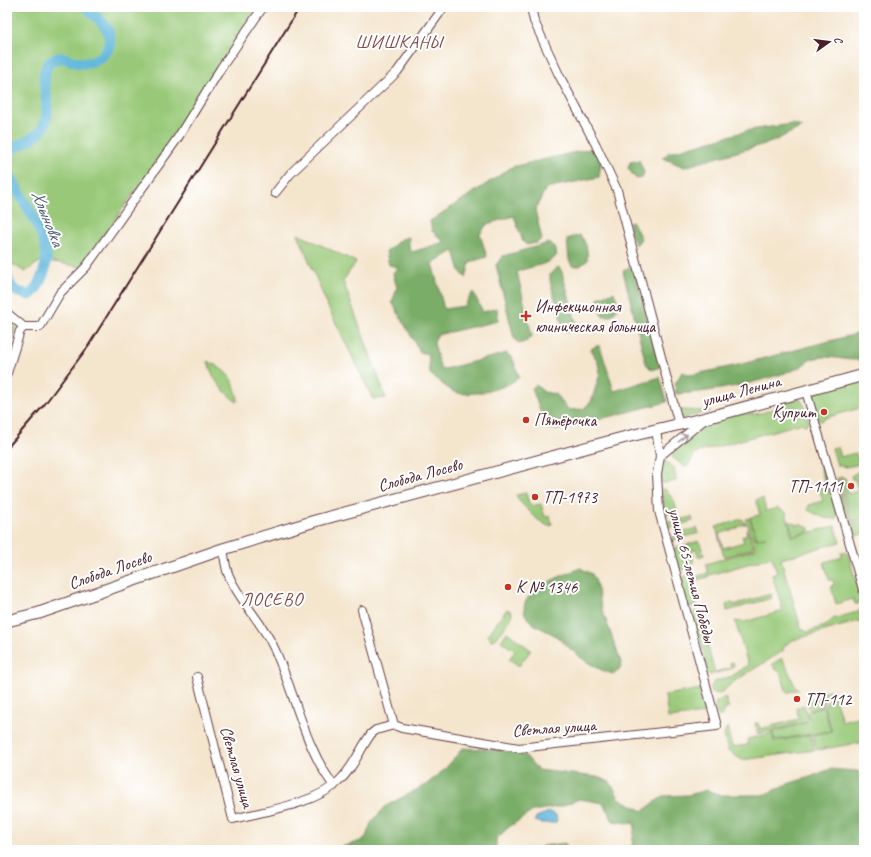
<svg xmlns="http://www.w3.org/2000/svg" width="871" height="857" viewBox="0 0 871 857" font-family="Caveat,sans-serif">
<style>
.green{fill:#99c978;stroke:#727452}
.forest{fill:#7aad68;stroke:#62664a}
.water{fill:#5cb5da;stroke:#536a82}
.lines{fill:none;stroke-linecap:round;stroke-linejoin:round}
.river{stroke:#5cb5da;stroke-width:11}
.minor-casing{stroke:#643d43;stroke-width:10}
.major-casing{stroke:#643d43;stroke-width:13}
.minor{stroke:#fff;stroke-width:8}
.major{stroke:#fff;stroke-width:11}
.rail{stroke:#4a1f2b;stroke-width:2}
.oneway{stroke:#ae9aa0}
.poi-dot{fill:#c8321e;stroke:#fff;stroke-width:1.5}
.labels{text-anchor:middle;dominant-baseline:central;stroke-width:4;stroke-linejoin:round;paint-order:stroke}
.poi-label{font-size:17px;fill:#4a1f2b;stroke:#fff;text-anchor:start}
.street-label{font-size:17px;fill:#4a1f2b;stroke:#fff}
.neighbourhood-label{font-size:18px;letter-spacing:1px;fill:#824a47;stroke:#fff}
.water-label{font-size:18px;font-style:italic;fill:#515b71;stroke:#fff}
</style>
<rect width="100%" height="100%" fill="#fff"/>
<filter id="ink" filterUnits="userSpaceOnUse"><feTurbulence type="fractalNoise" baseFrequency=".025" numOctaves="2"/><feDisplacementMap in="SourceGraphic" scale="8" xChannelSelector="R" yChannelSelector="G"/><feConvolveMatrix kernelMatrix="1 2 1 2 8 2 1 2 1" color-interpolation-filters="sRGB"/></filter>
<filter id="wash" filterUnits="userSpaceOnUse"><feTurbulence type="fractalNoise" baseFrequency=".012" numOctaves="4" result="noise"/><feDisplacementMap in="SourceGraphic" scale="16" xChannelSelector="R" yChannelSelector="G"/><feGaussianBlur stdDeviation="0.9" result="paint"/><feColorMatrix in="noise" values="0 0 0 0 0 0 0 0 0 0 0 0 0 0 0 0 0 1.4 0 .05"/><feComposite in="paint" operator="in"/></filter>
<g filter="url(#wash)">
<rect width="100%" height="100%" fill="#f4e5cd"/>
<path class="green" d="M 7,7 L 257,7 L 238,36 L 194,109 L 81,267 L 42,260 L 25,272 L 7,261 Z
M 298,234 L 356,262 L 343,281 L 386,398 L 373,399 L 328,307 Z
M 7,313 L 17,319 L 7,366 Z
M 208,361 C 228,372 233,377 238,399 L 237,402 C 221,390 213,380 208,361 Z
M 864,379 L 864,407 L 825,418 L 822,421 L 818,420 L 812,399 L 814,393 Z
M 798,398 C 805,402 810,418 807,425 L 804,425 L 802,423 L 695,453 L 689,465 L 685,467 L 672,457 L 673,451 C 692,436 711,417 738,414 C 746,413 754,415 762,413 C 775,409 784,401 798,398 Z
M 677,410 L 711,411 L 679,419 Z
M 837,447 L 840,457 L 856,453 L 860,464 L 846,467 L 837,465 L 832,448 Z
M 817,448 L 837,514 L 836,519 L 824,518 L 808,510 L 809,505 L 823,501 L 818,485 L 827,490 L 815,449 Z
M 665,461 L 674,467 L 676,481 L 665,483 L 661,482 L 660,467 Z
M 859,471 L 864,492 L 864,513 L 861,514 L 862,519 L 852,522 L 840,477 L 845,478 L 848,494 L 858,491 L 855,479 L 852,479 L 851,476 Z
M 838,477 L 854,536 L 851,535 L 836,482 Z
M 664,488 L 674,500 L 677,511 L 665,515 L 661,490 Z
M 526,493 L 530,506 L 541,504 L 545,517 L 550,516 L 552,525 L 548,526 L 537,519 L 519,501 L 516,495 Z
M 763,498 L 766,511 L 778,508 L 786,512 L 792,537 L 835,526 L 840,542 L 781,559 L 801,628 L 807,632 L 825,626 L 833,619 L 860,611 L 860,609 L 864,611 L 864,625 L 859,621 L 793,640 L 784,646 L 783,651 L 733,682 L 720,694 L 711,693 L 710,688 L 714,682 L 732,676 L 748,665 L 735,621 L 744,622 L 783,611 L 772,575 L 777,573 L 772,557 L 709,575 L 709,577 L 696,580 L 695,577 L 708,573 L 706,564 L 755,549 L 746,519 L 750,518 L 756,539 L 766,537 L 756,538 L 750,517 L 760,515 L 756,500 Z
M 692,517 L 693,521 L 668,528 L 667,526 L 668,522 Z
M 742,519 L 746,524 L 738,526 L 738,528 L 719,534 L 723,548 L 744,542 L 742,536 L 747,534 L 746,530 L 747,529 L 753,548 L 724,557 L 716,527 Z
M 789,521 L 797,525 L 801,524 L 809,528 L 809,531 L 793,536 Z
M 864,521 L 864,533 L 855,536 L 852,524 Z
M 697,528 L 699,533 L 674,540 L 673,535 Z
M 699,541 L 704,555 L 698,557 L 696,549 L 692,550 C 693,556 695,564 690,569 L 689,568 L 685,569 L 686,570 L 680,569 L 673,549 Z
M 841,552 L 845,552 L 848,554 L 861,598 L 858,604 L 855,604 L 853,599 L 836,604 L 831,586 L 834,585 L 833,580 L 829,580 L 824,562 L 842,557 Z
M 689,575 L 692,577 L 694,583 L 691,584 L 697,606 L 690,607 C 684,602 679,584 683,577 Z
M 771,594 L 772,598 L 727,611 L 726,605 L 728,603 L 732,602 L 733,605 Z
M 507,609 L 512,612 L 511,619 L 496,639 L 491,640 L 488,635 Z
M 697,611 L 715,672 L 731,668 L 730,663 L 733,662 L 734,665 L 730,669 L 710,675 L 705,671 L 702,661 L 706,660 L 695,624 L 692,624 L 691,614 Z
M 507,632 L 531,650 L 519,666 L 509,659 L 515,651 L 501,641 Z
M 780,659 L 783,659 L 795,686 L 799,689 L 787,693 L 781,674 L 773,666 L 773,664 Z
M 701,689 L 704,714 L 668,718 L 665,695 Z
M 830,690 L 822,707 L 809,710 L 806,701 L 817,698 L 816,694 Z
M 833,690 L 842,721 L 864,715 L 864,742 L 817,750 L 812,735 L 832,731 L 824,707 Z
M 725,697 L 729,708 L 724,710 L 724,713 L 720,717 L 717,714 L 715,703 Z
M 804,705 L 808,719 L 806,722 L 758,734 L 755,723 L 758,723 L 760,729 L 799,719 L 796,708 Z
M 823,707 L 831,731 L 775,740 L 772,732 L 807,723 L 810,720 L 807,712 Z
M 727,727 L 732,747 L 748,745 L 748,739 L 772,733 L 774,741 L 810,735 L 815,750 L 742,760 L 728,751 L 724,735 Z"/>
<path class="forest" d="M 792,124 L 802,127 L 772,142 L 684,167 L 663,158 L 668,153 L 750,130 Z
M 593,148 L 601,162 L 599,177 L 546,188 L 535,210 L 542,239 L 536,243 L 527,245 L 523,242 L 514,216 L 487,224 L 480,234 L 487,257 L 470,262 L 466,278 L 460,271 L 454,251 L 432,263 L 444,309 L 464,306 L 473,292 L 483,312 L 497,308 L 498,321 L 437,335 L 434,343 L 441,370 L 507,353 L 513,359 L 519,377 C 509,388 467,399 452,391 C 445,387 437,379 430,374 L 428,354 L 420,352 L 392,302 L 397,288 L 393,273 L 398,267 L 389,265 L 386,252 L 401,239 L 409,237 L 409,247 L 412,252 L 444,242 L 432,231 L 430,221 L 512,167 Z
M 639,160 L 644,172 L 642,178 L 636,179 L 628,168 L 630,162 Z
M 633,222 L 641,239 L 636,245 L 631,236 L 629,223 Z
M 580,235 C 587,243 588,251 587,261 L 580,266 L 572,266 L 569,260 L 567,239 Z
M 549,243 L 554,247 L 557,255 C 549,266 529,266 517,272 L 532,336 L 527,341 L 519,344 L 514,338 L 496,265 L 503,256 Z
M 558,267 L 561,269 L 578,329 L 568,332 L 564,331 L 562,324 L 550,281 L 550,274 Z
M 629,267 L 634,268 L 660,367 L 652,370 L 646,364 L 623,271 Z
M 614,292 C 618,303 621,308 611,316 L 602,316 L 597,304 L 598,298 Z
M 864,332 L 864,359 C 847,363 829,353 812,359 C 806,361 801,368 794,370 C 756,383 716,392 676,394 L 675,384 L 682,372 L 691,375 L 738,365 Z
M 596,346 L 600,346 L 614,391 L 660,377 L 667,402 L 557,430 L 546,428 L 532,388 L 536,385 L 544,392 L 555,394 L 569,410 L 583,409 L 591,402 L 600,374 L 598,363 L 591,349 Z
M 580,568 L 592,574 L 596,582 L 601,606 L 622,665 L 617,672 L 613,674 C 590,668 574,652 557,637 C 548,630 536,628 528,619 C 509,593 565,575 580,568 Z
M 463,748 L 500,750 L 525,755 L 538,770 L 597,777 L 610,782 L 619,798 L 643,811 L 663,796 L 688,795 L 707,790 L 721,795 L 764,795 L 787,784 L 810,777 L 830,769 L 857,771 L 864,774 L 864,850 L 824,848 L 819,850 L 635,850 L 632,846 L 635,824 L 613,821 L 603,803 L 579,799 L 562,806 L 533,811 L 509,827 L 496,839 L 496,850 L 331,850 L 361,841 L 366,837 L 371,823 L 386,806 L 427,784 L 445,769 Z
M 565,843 L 569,850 L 541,850 L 542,846 Z"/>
<path class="water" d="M 549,812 L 556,815 L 557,820 L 555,823 L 541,823 L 535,821 L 536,817 Z"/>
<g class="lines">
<path class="river" d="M 7,154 L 10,150 C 20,144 33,140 41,131 C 56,112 38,80 47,66 C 49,62 54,59 59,58 C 66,56 69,61 76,62 C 88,66 101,60 107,50 C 111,44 110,36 107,29 C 102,20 93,15 87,7
M 7,168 C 19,203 62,241 40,281 C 37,287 35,292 29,295 C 14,291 12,291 7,277"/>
</g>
</g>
<g filter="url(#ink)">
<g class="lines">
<g class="minor-casing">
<path id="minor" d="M 531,7 L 534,21 L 559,75 L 596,145 L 617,190 L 679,425
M 275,193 L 291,173 L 397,72 L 444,7
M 7,313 L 24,327
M 7,373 L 20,331 L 24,327 L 40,327 L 60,293 L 86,267 L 177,139 L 221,68 L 263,7
M 806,391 L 864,593
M 660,456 L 704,420
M 223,549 C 225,558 225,568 229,576 C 240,601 261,621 273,646 C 295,691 303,745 334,786
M 197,677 L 233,819 C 264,811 315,804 338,782 C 353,769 360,749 371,734 L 376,730 L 394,725 L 362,610
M 394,725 L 402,728 L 519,748 L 717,726 L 659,511 L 657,474 L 660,456 L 656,430"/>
</g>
<g class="major-casing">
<path id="major" d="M 7,621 L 39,613 L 223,549 L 315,521 L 626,437 L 706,418 L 864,375"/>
</g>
<use href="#minor" class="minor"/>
<use href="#major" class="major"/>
<path class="rail" d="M 7,448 L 44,405 L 87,348 L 300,7"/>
</g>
<defs><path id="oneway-shaft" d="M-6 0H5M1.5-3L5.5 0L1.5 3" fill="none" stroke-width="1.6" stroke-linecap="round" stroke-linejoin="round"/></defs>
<use class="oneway" href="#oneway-shaft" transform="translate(683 438) rotate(-41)"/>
</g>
<g class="poi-dot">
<path d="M524 310h4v4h4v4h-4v4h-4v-4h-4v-4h4z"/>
<circle cx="824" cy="412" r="4"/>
<circle cx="526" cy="420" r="4"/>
<circle cx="851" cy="486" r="4"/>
<circle cx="535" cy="497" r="4"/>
<circle cx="508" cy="587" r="4"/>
<circle cx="797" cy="699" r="4"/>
</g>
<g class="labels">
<g class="poi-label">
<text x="535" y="306">Инфекционная<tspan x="535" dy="20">клиническая больница</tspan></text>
<text x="816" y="412" text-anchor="end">Куприт</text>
<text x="534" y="420">Пятёрочка</text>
<text x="843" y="486" text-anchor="end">ТП-1111</text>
<text x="543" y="497">ТП-1973</text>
<text x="516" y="587">К № 1346</text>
<text x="805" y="699">ТП-112</text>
</g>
<g class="street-label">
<text transform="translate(741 391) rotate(-15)">улица Ленина</text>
<text transform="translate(420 475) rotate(-15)">Слобода Лосево</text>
<text transform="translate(110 570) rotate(-19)">Слобода Лосево</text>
<text transform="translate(692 575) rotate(75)">улица 65-летия Победы</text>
<text transform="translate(554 728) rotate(-4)">Светлая улица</text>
<text transform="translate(237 767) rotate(74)">Светлая улица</text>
</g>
<g class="neighbourhood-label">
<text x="399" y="42">ШИШКАНЫ</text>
<text x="272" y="599">ЛОСЕВО</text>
</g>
<g class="water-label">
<text transform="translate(48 218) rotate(68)">Хлыновка</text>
</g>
</g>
<rect width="871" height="857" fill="none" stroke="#fff" stroke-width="24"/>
<g transform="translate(829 42) rotate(76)" stroke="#ffffff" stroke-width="3" paint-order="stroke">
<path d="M0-3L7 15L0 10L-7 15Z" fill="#4a1f2b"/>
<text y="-6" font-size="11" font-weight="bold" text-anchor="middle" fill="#4a1f2b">С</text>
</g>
</svg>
